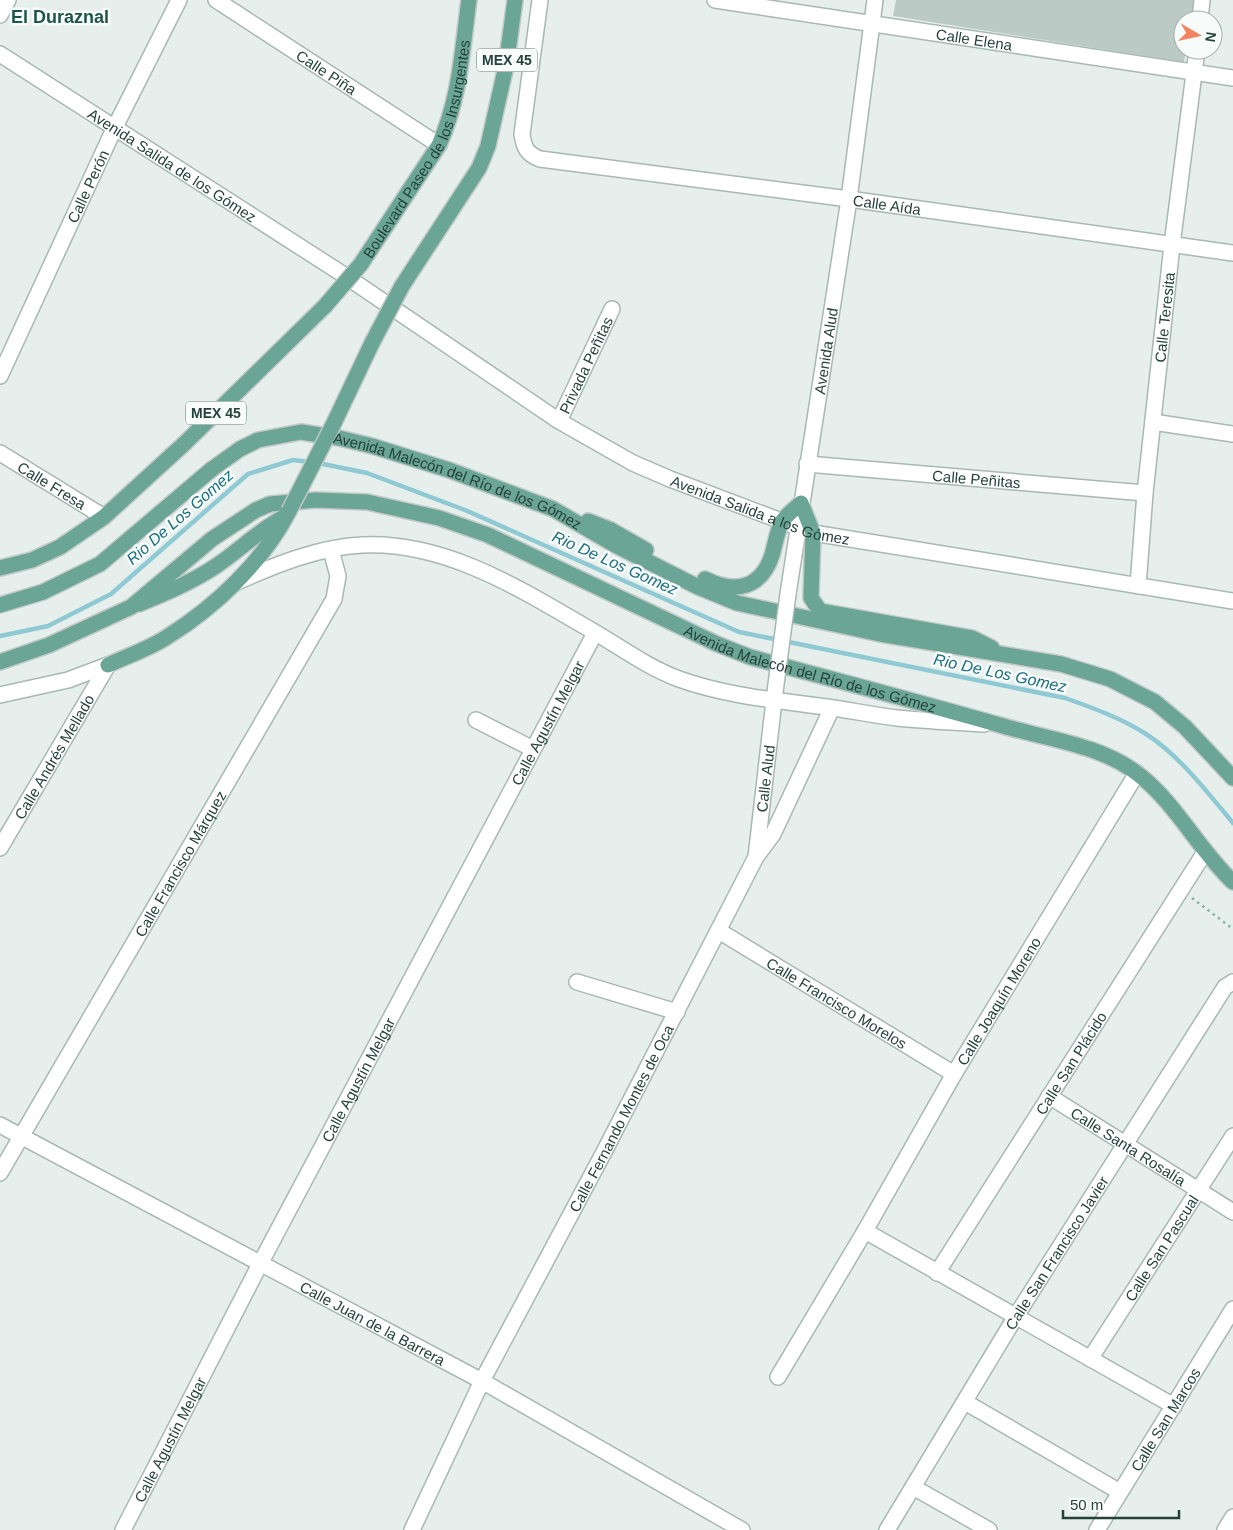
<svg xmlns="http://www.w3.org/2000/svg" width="1233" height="1530" viewBox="0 0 1233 1530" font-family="Arial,sans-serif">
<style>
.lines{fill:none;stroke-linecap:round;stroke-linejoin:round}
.stream{stroke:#8ec9d4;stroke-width:4.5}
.building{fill:#bbcac4}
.minor-casing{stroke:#a8b8b2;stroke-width:18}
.major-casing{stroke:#c2cac8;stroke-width:18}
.path{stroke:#86b3a5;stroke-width:2.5;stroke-dasharray:2.5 4;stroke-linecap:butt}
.minor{stroke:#fff;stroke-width:15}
.major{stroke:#6aa596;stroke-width:15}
.minor-bridge-casing{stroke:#a8b8b2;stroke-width:18;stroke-linecap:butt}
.major-bridge-casing{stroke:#c2cac8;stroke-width:18;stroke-linecap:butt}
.minor-bridge{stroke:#fff;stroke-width:15}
.major-bridge{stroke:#6aa596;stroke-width:15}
.labels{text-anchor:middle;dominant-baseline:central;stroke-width:5;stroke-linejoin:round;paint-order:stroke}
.shield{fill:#f7fbf9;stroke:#637a73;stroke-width:1}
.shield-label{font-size:14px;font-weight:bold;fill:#24423a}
.street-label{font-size:15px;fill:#24423a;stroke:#f7fbf9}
.water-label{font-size:16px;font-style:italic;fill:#1c6f80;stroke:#f7fbf9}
.quarter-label{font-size:18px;font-weight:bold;fill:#1f5548;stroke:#f7fbf9}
</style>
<rect width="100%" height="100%" fill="#e6efeb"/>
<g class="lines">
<path class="stream" d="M 318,463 L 367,473 L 465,510 L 739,632 L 1065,698 C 1093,708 1121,718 1146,734 C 1179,755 1208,793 1233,823
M 0,636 L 48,626 L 111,594 L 248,474 L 293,460 L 310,462"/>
</g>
<path class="building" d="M 896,0 L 1194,0 L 1191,20 L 1183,20 L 1183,50 L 1186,50 L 1184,62 L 893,16 Z"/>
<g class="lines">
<g class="minor-casing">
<g id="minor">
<path id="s1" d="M 216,0 L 439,145"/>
<path id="s2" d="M 540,0 L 522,134 C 524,148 527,154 540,159 L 849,199 L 1233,253"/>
<path id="s3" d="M 715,0 L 1233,78"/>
<path d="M 0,15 L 8,0"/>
<path d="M 1200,20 L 1202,0"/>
<path id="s4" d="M 0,54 L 344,275 L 559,421 L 633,463 L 670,479 L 813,533 L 1233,601"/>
<path id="s5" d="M 0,376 L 114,129 L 179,0"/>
<path id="s6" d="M 559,421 L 612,309"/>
<path d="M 1153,422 L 1233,434"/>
<path id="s7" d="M 0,453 L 104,517"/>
<path id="s8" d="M 807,464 L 1145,493"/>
<path d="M 237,582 C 275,565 319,547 362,545 C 448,541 525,592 596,633 C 623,649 649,668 679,679 C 723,695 773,700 819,706 C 845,709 871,715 897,718 C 926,721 955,722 984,724"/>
<path id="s9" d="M 1138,586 L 1145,493 L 1172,245 L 1197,50"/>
<path id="s10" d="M 788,594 L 849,199 L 875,0"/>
<path d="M 0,695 L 68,680 L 108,665"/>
<path d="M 476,720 L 533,749"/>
<path id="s11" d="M 0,848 L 108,665"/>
<path id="s12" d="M 756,857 L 775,692"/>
<path id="s13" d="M 719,931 L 954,1074"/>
<path d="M 577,982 L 677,1012"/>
<path id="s14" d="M 1049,1096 L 1233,1212"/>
<path id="s15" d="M 0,1125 L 482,1381 L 742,1530"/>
<path id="s16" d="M 0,1173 L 334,599 L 338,576 L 331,550"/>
<path d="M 865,1231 L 1174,1406"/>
<path id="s17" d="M 937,1273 L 1205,852"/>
<path id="s18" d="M 1090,1359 L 1233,1136"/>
<path id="s19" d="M 778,1377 L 865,1231 L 954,1074 L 1137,773"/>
<path d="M 965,1402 L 1120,1492"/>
<path d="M 913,1487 L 989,1530"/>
<path id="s20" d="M 123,1530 L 260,1264 L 595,633"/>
<path id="s21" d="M 412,1530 L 482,1381 L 604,1152 L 756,857 L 773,834 L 832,708"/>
<path id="s22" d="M 887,1530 L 1016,1316 L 1225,987 L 1233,982"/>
<path id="s23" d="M 1097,1530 L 1233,1309"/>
<path d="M 1225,1530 L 1233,1517"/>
</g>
</g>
<g class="major-casing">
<g id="major">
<path id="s24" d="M 361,264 L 439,145 C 460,99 462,50 469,0"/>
<path d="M 402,286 L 479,168 L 488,146 L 506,66 L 515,0"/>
<path d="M 333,425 L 372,343"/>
<path d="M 588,521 L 611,530 L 646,550"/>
<path d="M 0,568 L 32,560 L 60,547 L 104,517 L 185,443 L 325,306"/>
<path d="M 705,579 C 734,594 761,589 772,555 C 775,545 777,531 782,522 C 786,515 796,508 801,503 L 813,533 L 811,598 L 820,611 L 972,638 L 992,648"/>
<path d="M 139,604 C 166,593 192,582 216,566 C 240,550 260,529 286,516"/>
<path id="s25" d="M 0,605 L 43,592 L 100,564 L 212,469 L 240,449 L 258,440 L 301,432 L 339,438 L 372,446 L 449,470 L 553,509 L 615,545 L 698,587 L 737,603 L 880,634 L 1061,664 L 1110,679 L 1155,702 L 1185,727 L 1233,778"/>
<path id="s26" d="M 0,662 L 49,645 L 131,607 L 212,539 L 256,510 L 270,504 L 316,500 L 367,502 L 439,518 L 488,535 L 717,644 L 750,657 C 835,680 919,702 1003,726 C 1047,739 1101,745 1138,774 C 1176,803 1198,849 1233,882"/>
<path d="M 108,665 C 127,656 149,649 167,637 C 215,607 263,562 289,511"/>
</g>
</g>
<path class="path" d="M 1192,898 L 1233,929"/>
<use href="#minor" class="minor"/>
<use href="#major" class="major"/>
<g class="minor-bridge-casing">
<path id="minor-bridge" d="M 775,692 L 788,594"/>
</g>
<g class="major-bridge-casing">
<path id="major-bridge" d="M 325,306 L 361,264
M 372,343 L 402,286
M 289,511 L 333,425"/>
</g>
<use href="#minor-bridge" class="minor-bridge"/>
<use href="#major-bridge" class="major-bridge"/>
</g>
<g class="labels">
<g class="shield">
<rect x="477" y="48.5" width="60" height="23" rx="4"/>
<rect x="186" y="401.5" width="60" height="23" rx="4"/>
</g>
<g class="shield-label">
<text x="507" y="60">MEX 45</text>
<text x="216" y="413">MEX 45</text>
</g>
<g class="street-label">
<text stroke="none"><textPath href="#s3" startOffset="262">Calle Elena</textPath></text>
<text stroke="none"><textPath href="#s1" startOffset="132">Calle Piña</textPath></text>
<text stroke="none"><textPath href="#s24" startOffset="130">Boulevard Paseo de los Insurgentes</textPath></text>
<text stroke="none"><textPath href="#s4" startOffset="205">Avenida Salida de los Gómez</textPath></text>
<text stroke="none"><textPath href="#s5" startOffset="209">Calle Perón</textPath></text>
<text stroke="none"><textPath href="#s2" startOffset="518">Calle Aída</textPath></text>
<text stroke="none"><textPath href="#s9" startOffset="270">Calle Teresita</textPath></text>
<text stroke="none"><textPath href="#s10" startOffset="246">Avenida Alud</textPath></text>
<text stroke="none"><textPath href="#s6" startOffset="62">Privada Peñitas</textPath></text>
<text stroke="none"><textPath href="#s8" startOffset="170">Calle Peñitas</textPath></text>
<text stroke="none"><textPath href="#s25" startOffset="518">Avenida Malecón del Río de los Gómez</textPath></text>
<text stroke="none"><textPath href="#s7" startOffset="61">Calle Fresa</textPath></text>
<text stroke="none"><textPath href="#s4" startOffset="890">Avenida Salida a los Gómez</textPath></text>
<text stroke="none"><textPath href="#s26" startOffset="889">Avenida Malecón del Río de los Gómez</textPath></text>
<text stroke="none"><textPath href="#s20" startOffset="912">Calle Agustín Melgar</textPath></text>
<text stroke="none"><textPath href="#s11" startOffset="106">Calle Andrés Mellado</textPath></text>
<text stroke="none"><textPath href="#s12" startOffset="79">Calle Alud</textPath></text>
<text stroke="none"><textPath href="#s16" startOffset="358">Calle Francisco Márquez</textPath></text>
<text stroke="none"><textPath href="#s19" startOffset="436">Calle Joaquín Moreno</textPath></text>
<text stroke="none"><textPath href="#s13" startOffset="138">Calle Francisco Morelos</textPath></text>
<text stroke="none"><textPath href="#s17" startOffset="249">Calle San Plácido</textPath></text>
<text stroke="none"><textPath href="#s20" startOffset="508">Calle Agustín Melgar</textPath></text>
<text stroke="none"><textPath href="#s21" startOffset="462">Calle Fernando Montes de Oca</textPath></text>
<text stroke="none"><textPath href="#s14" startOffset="94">Calle Santa Rosalía</textPath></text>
<text stroke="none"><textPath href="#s18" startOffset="132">Calle San Pascual</textPath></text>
<text stroke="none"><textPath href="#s22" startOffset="325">Calle San Francisco Javier</textPath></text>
<text stroke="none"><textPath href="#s15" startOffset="422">Calle Juan de la Barrera</textPath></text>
<text stroke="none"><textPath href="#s23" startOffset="130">Calle San Marcos</textPath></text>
<text stroke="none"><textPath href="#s20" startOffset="102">Calle Agustín Melgar</textPath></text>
</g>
<g class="water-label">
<text transform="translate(180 517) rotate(-41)">Rio De Los Gomez</text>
<text transform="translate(615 563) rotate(24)">Rio De Los Gomez</text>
<text transform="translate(1000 673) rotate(12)">Rio De Los Gomez</text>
</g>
<g class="quarter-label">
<text x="60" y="17">El Duraznal</text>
</g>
</g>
<g transform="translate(1198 35) rotate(99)"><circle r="24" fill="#f7fbf9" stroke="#a3b1ad"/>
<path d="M0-4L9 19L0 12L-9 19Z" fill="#f4845f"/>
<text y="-8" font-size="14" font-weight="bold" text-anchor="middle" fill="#24423a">N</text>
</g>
<path d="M1063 1510v8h116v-8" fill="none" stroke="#24423a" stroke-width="2.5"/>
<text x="1070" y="1510" font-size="15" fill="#24423a" stroke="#f7fbf9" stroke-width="4" paint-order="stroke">50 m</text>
</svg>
